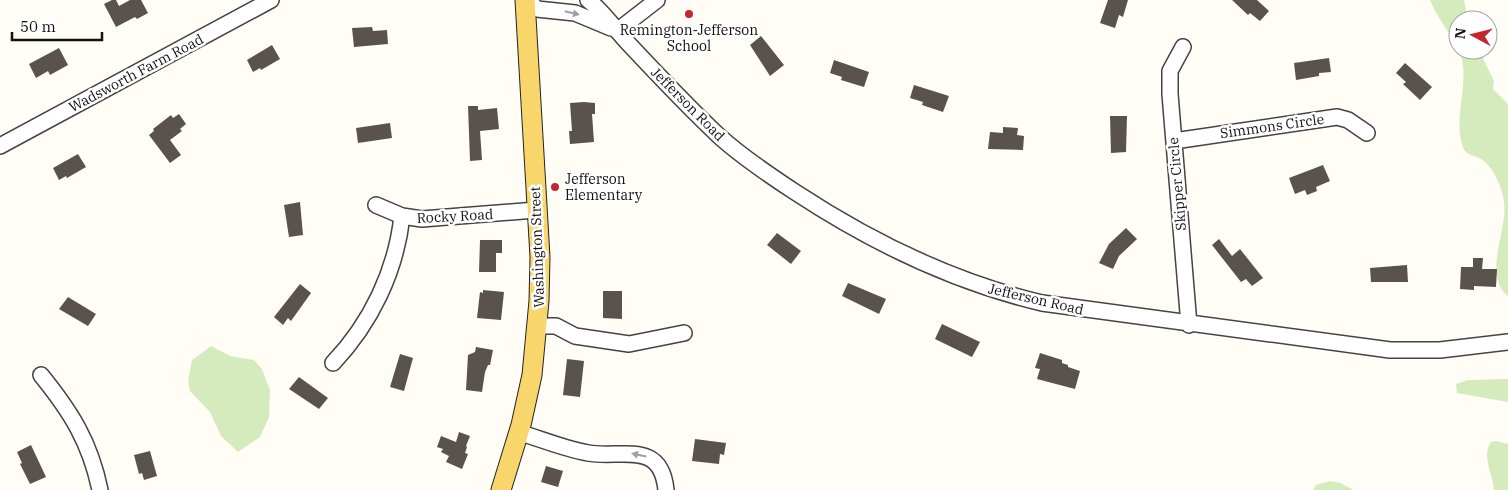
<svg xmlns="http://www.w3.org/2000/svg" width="1508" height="490" viewBox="0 0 1508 490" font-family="'IBM Plex Serif',serif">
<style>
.green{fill:#d5ebbd}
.building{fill:#5a524d}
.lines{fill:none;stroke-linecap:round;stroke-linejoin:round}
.minor-casing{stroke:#444;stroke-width:18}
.major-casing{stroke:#222;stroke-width:21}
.minor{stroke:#fff;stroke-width:15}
.major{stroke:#f9d66b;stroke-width:19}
.oneway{fill:#a0a0a0}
.poi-dot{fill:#c4262e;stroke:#fff;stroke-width:2}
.labels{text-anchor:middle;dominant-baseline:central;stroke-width:5;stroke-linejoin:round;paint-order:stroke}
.poi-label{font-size:14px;fill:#111;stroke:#fff}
.street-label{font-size:14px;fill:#111;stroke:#fff}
</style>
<rect width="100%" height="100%" fill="#fffdf5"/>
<path class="green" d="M 1430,0 L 1464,0 L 1468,20 L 1458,20 L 1458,50 L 1479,50 L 1494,81 L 1493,89 L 1508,104 L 1508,296 C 1482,274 1508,231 1504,202 C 1503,189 1493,166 1481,159 C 1475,155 1466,156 1463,147 C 1453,123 1468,87 1462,60 C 1456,38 1438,21 1430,0 Z
M 211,346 L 230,356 L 254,360 L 262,369 L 270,390 L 269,417 L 260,437 L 238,452 L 221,436 L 210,412 L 190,391 L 188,381 L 192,360 Z
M 1508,379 L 1508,402 L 1457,393 L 1456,384 L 1468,380 Z
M 1496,441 L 1508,444 L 1508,490 L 1494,490 C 1493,474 1481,456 1491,442 Z
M 1330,481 L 1340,483 L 1354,490 L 1313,490 L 1316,485 Z"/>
<path class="building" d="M 112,0 L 116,0 L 119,6 L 130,0 L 141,0 L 148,13 L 137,19 L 135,17 L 116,27 L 104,4 Z
M 1108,0 L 1128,0 L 1123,17 L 1119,15 L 1115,28 L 1100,23 Z
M 1232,0 L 1257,0 L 1269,11 L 1260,21 L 1250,13 L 1248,15 Z
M 372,27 L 373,31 L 387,30 L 388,44 L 354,47 L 352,28 Z
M 761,36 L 784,65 L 770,76 L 750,45 Z
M 272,45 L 280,59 L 261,70 L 260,68 L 253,72 L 247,60 Z
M 59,48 L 68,65 L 50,75 L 48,71 L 36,78 L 29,64 Z
M 1329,58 L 1331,72 L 1319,73 L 1319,76 L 1296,80 L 1294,63 Z
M 834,60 L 869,72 L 864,87 L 841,80 L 842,77 L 830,73 Z
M 1405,63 L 1432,87 L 1420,100 L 1403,84 L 1406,82 L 1396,73 Z
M 914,85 L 949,96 L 943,112 L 922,105 L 923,102 L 910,98 Z
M 584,102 L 595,103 L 595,114 L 592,114 L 594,142 L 570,144 L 569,131 L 572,131 L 570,103 Z
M 468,106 L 478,106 L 478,110 L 497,108 L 499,129 L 480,131 L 482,160 L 470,161 Z
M 179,114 L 186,124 L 180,129 L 182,131 L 170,140 L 181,155 L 170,163 L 149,135 L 154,131 L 153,129 L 171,115 L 173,118 Z
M 1110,116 L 1127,116 L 1126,152 L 1111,153 Z
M 390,123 L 392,138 L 358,143 L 356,128 Z
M 1003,127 L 1018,128 L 1017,135 L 1024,136 L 1023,150 L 988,149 L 990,132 L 1003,133 Z
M 78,154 L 86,167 L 67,178 L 66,176 L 59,180 L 53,168 Z
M 1323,165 L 1330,181 L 1316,187 L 1317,191 L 1307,195 L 1305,190 L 1295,194 L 1289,178 Z
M 300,202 L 303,235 L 289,237 L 284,205 Z
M 1126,228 L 1137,239 L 1119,256 L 1113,269 L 1099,263 L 1109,244 Z
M 777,233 L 801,251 L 791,264 L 767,245 Z
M 1219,239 L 1232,256 L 1240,249 L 1263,278 L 1252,286 L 1246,279 L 1241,282 L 1212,245 Z
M 480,240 L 502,240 L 502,253 L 496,253 L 496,272 L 479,272 Z
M 1473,258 L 1483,258 L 1482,269 L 1497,269 L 1496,287 L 1474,286 L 1474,290 L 1460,289 L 1461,267 L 1473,267 Z
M 1407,265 L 1408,282 L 1371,282 L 1370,268 Z
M 848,283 L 886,299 L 879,314 L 842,296 Z
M 300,284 L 311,293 L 291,321 L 288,318 L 283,325 L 274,317 Z
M 483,290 L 504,292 L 501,320 L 477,318 L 480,292 L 483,293 Z
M 603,291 L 622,291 L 622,319 L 603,318 Z
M 68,297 L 96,314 L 88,326 L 59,309 Z
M 942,324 L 980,342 L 972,357 L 935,339 Z
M 476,347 L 493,350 L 490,365 L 488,365 L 485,372 L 482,392 L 466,390 L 468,355 L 475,352 Z
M 1040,353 L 1062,360 L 1062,363 L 1068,365 L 1068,367 L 1080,371 L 1075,389 L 1037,379 L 1040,369 L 1035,368 Z
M 400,354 L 413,358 L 404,391 L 390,387 Z
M 567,359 L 584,361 L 580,397 L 563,395 Z
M 299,377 L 328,398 L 319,409 L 289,389 Z
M 459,432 L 470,436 L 466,446 L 467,447 L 465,453 L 468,454 L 462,469 L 446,462 L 449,456 L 441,452 L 443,449 L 437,447 L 441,436 L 456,442 Z
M 695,439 L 726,443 L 724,455 L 720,454 L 719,464 L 692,461 Z
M 31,445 L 46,477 L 30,484 L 20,464 L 22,463 L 17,452 Z
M 150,451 L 157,476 L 144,480 L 142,473 L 139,474 L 134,455 Z
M 546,466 L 563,471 L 558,487 L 541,482 Z"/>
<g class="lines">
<g class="minor-casing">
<path id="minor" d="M 528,0 L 537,9 L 575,13 L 611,28
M 588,0 C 603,11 614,28 627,42 C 657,74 687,106 719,136 C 742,157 769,175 795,192 C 871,242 953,282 1042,303 L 1390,350 L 1440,350 L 1508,342
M 617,31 L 657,0
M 1183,47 L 1170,71 L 1170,94 L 1189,325
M 1174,141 L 1337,117 L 1348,120 L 1367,133
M 0,146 L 271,0
M 376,205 L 402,216 L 422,219 L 536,210
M 538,326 L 556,326 L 575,336 L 629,344 L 684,333
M 333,363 C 371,323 396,271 402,216
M 41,375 C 71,412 90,442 100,490
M 518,432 C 541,439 565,449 588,453 C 621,459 661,439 666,490"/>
</g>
<g class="major-casing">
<path id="major" d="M 501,490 L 521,425 L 532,375 L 539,301 L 540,257 L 525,0"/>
</g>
<use href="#minor" class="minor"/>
<use href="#major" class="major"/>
</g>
<defs><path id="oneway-solid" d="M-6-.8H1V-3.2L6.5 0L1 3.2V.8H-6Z" transform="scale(1.25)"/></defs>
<g class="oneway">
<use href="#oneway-solid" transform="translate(572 13) rotate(13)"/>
<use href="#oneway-solid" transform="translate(639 455) rotate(-168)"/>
</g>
<g class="poi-dot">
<circle cx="689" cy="14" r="5"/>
<circle cx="555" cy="187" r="5"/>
</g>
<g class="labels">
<g class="poi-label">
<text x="689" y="30">Remington-Jefferson<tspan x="689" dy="16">School</tspan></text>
<text x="565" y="179" text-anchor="start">Jefferson<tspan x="565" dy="16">Elementary</tspan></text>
</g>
<g class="street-label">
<text transform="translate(136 73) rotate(-28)">Wadsworth Farm Road</text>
<text transform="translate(688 104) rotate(45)">Jefferson Road</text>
<text transform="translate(1272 126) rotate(-8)">Simmons Circle</text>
<text transform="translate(1177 184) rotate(-95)">Skipper Circle</text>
<text transform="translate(455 216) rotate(-3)">Rocky Road</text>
<text transform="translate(537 247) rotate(-92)">Washington Street</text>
<text transform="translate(1036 299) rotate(13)">Jefferson Road</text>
</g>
</g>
<g transform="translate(1473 35) rotate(277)"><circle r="24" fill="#ffffff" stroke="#a0a0a0"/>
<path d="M0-4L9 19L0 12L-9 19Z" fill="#c4262e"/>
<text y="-8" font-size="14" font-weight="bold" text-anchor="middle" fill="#111111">N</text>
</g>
<path d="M12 32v8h90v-8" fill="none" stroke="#111111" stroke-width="2.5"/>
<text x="20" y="32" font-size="15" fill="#111111" stroke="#ffffff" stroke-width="4" paint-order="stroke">50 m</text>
</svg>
